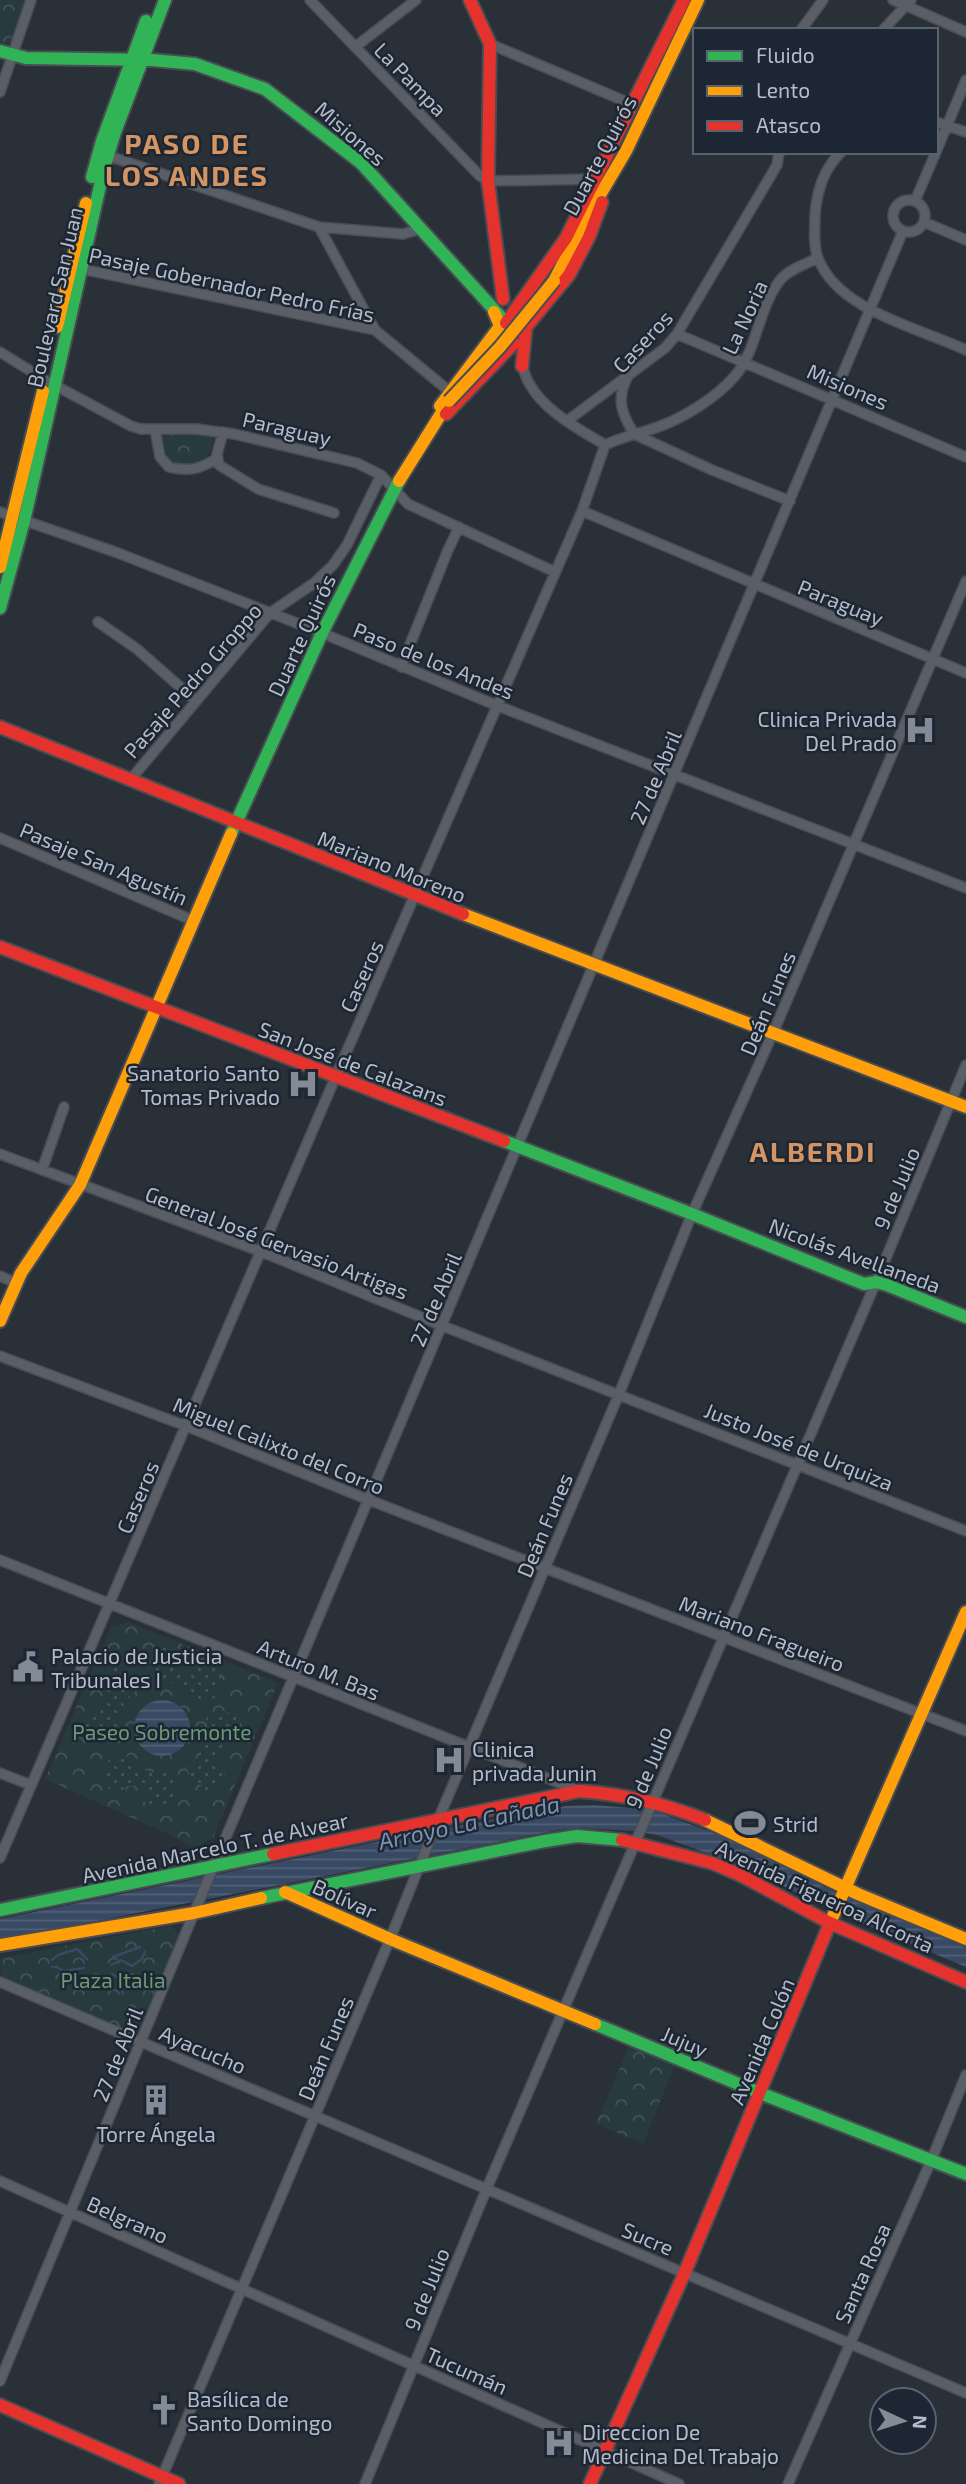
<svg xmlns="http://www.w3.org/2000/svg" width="966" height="2484" viewBox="0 0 966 2484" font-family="'Exo 2',sans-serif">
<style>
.park{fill:url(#park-crowns)}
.garden{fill:url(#garden-dots)}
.water{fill:url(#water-rules)}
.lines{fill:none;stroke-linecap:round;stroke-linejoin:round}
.stream{stroke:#384963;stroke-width:2.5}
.street-casing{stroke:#484c53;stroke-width:12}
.fast-casing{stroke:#484c53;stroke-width:16}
.slow-casing{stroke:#484c53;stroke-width:16}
.jam-casing{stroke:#484c53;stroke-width:16}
.street{stroke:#5a5e66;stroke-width:9}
.fast{stroke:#30b455;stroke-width:12}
.slow{stroke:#ff9f0a;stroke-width:12}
.jam{stroke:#e5322d;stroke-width:12}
.slow-bridge-casing{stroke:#484c53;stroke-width:16;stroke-linecap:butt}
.slow-bridge{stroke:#ff9f0a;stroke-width:12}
.labels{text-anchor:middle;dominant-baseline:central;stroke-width:5;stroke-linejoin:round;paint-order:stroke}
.street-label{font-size:21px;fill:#b4bcc9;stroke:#1d2633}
.poi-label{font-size:21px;fill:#b4bcc9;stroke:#1d2633;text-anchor:start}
.park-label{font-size:21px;fill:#6b9a76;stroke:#1d2633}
.water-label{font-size:23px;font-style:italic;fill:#7c92b1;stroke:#1d2633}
.district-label{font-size:28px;font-weight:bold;letter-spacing:2px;fill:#d59563;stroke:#1d2633}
</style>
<defs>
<pattern id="park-crowns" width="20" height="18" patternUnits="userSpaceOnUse" patternTransform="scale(1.75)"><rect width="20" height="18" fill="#273a3e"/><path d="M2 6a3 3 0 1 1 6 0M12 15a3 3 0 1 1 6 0" fill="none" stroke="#445559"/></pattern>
<pattern id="garden-dots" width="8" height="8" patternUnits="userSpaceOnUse" patternTransform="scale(1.75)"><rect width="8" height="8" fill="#273a3e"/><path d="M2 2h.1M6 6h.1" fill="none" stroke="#445559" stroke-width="1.8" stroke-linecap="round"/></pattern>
<pattern id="water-rules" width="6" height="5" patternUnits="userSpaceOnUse" patternTransform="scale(1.75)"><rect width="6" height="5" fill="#384963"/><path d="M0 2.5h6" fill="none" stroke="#526178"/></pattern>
</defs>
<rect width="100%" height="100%" fill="#2a3038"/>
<path class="park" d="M 0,0 L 26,0 L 11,45 L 0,42 Z
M 162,433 L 213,436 C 211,464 196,470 170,461 L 166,453 Z
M 128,1622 L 278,1683 L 213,1838 L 193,1849 L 177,1838 L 45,1779 L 111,1627 Z
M 171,1926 L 179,1934 L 138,2035 L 1,1979 L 0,1958 Z
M 629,2046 L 675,2065 L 643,2144 L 596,2124 Z"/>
<path class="garden" d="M 162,1647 L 177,1653 L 177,1663 L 185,1671 L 195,1670 L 202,1663 L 218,1669 L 224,1684 L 219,1688 L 217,1697 L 201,1703 C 191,1686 171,1678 152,1684 L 146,1670 L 150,1662 L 148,1655 Z
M 120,1666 L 127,1673 L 133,1675 L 139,1689 C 122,1700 113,1720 119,1739 L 104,1746 L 96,1743 L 89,1744 L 83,1729 L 89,1713 L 99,1713 L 106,1705 L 106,1695 L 99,1688 L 105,1672 Z
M 221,1710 L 229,1713 L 235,1712 L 242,1728 L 236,1743 L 226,1743 L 219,1751 L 219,1761 L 226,1768 L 220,1784 L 205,1790 L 201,1785 L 193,1782 L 186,1767 C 203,1756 211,1737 206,1717 Z
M 122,1751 C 135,1768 149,1776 170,1771 L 177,1788 L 174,1795 L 175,1803 L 160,1809 L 145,1803 L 145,1793 L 137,1786 L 127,1786 L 119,1793 L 105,1787 L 99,1773 L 106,1768 L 109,1759 Z"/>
<path class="water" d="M134 1728a28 28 0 1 1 56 0a28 28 0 1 1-56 0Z
M 594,1805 L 643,1809 L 660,1813 L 759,1850 L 824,1887 L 966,1948 L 966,1967 L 819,1905 L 753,1870 L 657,1835 L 635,1831 L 579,1828 L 558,1830 L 0,1940 L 0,1919 L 430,1831 L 566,1806 Z"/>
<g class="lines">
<path class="stream" d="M 113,1957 L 140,1947
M 52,1960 L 58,1955 L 77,1949 L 87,1959
M 111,1965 L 121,1960 L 132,1966 L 142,1959 L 145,1952
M 52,1967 L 57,1967 L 63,1971 L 84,1968
M 112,1974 L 120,1979 L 123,1994"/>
<g class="street-casing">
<path id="street" d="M 310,0 L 480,176 L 488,181 L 597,179
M 893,0 L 966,32
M 801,30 L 823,0
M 883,30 L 911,0
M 490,44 L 634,105
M 355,47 L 416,0
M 0,92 L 31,0
M 936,122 L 966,132
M 841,152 C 823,170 817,191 815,215 C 815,228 813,246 818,258 C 838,311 920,328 966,350
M 936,152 L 966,80
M 106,155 L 319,227 L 403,234 L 420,229
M893 216a16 16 0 1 1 32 0a16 16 0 1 1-32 0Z
M 915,201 L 936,152
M 924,222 L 966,240
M 319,227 L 375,330
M 77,268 L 375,330 L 449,391
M 677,334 L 966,457
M 0,352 L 45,380 L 131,426 L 141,429 L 196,429 L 234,434 L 357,463 L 381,475 L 408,504 L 555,572
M 521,363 C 524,369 525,377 529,383 C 544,411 579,429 605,445
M 627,378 C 616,400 622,414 634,434
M 567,421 L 665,348 L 677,334 L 777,165 L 779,152
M 155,429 L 160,457 L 169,467 C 188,472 200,469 216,459
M 223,432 L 217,454 L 219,465 L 258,489 L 334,513
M 634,434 L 712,470 L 790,501
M 582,511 L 966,673
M 0,512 L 118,553 L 322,633 L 498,706 L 966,888
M 98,622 L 137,649 L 196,701
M 401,667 L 448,550 L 459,527
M 131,779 L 270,613 L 314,583 L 333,565 L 347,545 L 381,475
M 0,838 L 194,921
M 0,1154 L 262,1252 L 443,1326 L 966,1531
M 42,1170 L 64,1107
M 0,1276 L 16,1283
M 0,1356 L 186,1426 L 369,1500 L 966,1731
M 0,1560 L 577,1790
M 0,1773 L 31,1785
M 0,1858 L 336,1076 L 582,511 L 605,445 C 621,437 638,434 655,428 C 682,419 716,398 735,376 C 758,349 758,307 781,279 C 790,269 806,264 818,258
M 0,1982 L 966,2393
M 0,2181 L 679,2484
M 0,2381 L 194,1913 L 903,231
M 159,2484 L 390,1939 L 438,1820 L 619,1394 L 692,1214 L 773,1033 L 966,581
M 365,2484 L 487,2188 L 876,1282 L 966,1065
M 788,2484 L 931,2161 L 966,2075"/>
</g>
<g class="fast-casing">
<path id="fast" d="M 0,51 L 26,58 L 152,60 L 195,64 L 265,89 L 361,163 L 509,326 L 517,326 L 535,315
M 92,177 L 102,141 L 146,21
M 0,608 L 24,521 L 104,168 L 115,132 L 165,0
M 231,834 L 322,633 L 399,481
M 504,1141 L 692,1214 L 864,1284 L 876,1282 L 887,1285 L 966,1317
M 261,1898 L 545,1841 L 577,1836 L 622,1840
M 0,1910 L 273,1854
M 595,2024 L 760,2093 L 966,2174"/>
</g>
<g class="slow-casing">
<path id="slow" d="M 554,281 L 587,217 L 626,151 L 698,0
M 57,327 L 86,203
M 440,406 L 500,326 L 494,312
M 399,481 L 449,401
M 0,567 L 43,391
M 463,914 L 966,1107
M 0,1321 L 21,1273 L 80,1185 L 231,834
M 705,1820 L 858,1894 L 966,1939
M 285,1892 L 390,1939 L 595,2024
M 830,1923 L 966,1612
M 0,1945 L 194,1913 L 261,1898"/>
</g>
<g class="jam-casing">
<path id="jam" d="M 470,0 L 490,44 L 488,181 L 503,299
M 506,323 L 566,238 L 684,0
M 522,366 L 526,327 L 569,275 L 589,237 L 602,202
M 446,414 L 514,343
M 0,727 L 463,914
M 0,947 L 504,1141
M 622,1840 L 712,1863 L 740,1875 L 830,1923 L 966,1982
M 273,1854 L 579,1791 C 623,1794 663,1803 705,1820
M 0,2405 L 179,2484
M 590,2484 L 685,2272 L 830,1923"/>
</g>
<use href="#street" class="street"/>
<use href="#fast" class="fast"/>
<use href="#slow" class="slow"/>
<use href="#jam" class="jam"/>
<g class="slow-bridge-casing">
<path id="slow-bridge" d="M 449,401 L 500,347 L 554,281"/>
</g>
<use href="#slow-bridge" class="slow-bridge"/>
</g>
<defs>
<g id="hospital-bare" transform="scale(2.415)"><path d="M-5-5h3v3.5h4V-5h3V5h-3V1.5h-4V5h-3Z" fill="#848b96" stroke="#1d2633" stroke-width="2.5" paint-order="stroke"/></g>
<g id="civic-bare" transform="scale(2.415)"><path d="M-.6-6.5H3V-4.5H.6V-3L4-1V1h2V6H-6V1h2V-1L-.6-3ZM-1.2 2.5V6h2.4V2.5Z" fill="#848b96" stroke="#1d2633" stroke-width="2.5" paint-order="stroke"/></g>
<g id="stadium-bare" transform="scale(2.415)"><path d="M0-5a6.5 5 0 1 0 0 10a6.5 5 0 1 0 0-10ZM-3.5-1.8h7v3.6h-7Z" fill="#848b96" stroke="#1d2633" stroke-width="2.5" paint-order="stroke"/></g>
<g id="building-bare" transform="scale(2.415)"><path d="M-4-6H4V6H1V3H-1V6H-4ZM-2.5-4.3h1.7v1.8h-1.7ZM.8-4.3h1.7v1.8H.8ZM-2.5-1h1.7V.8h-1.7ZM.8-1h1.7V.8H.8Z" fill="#848b96" stroke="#1d2633" stroke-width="2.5" paint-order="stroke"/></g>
<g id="church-bare" transform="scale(2.415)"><path d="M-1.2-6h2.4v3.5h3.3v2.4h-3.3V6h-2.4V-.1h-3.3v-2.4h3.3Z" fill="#848b96" stroke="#1d2633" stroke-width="2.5" paint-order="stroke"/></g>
</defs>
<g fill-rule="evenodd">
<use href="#hospital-bare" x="920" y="730"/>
<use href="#hospital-bare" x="303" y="1084"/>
<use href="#civic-bare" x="28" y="1667"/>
<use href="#hospital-bare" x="449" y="1760"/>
<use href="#stadium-bare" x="750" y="1823"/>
<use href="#building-bare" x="156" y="2100"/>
<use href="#church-bare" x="164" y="2410"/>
<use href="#hospital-bare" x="559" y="2443"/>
</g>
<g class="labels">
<g class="street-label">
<text transform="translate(411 79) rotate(46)">La Pampa</text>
<text transform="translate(351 133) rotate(41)">Misiones</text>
<text transform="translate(599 155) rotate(-62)">Duarte Quirós</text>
<text transform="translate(232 284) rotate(12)">Pasaje Gobernador Pedro Frías</text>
<text transform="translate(54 297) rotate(-77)">Boulevard San Juan</text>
<text transform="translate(744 317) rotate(-65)">La Noria</text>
<text transform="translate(642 341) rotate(-47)">Caseros</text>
<text transform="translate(848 386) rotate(23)">Misiones</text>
<text transform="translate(287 428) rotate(13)">Paraguay</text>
<text transform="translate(841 602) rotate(22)">Paraguay</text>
<text transform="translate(301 635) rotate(-65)">Duarte Quirós</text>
<text transform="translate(434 660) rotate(22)">Paso de los Andes</text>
<text transform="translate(192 680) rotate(-49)">Pasaje Pedro Groppo</text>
<text transform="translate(655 777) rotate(-67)">27 de Abril</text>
<text transform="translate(104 863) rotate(23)">Pasaje San Agustín</text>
<text transform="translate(392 866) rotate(22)">Mariano Moreno</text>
<text transform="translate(361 976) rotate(-66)">Caseros</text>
<text transform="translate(767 1003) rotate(-67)">Deán Funes</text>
<text transform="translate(353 1063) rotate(21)">San José de Calazans</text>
<text transform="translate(896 1188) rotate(-67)">9 de Julio</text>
<text transform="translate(277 1242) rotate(21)">General José Gervasio Artigas</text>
<text transform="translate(855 1255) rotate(20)">Nicolás Avellaneda</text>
<text transform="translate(435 1299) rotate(-67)">27 de Abril</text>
<text transform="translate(279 1445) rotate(22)">Miguel Calixto del Corro</text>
<text transform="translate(799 1446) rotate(22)">Justo José de Urquiza</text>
<text transform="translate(137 1497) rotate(-67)">Caseros</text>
<text transform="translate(544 1525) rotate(-67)">Deán Funes</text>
<text transform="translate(762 1633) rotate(21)">Mariano Fragueiro</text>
<text transform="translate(319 1669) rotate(22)">Arturo M. Bas</text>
<text transform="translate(648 1767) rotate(-67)">9 de Julio</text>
<text transform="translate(215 1847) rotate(-12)">Avenida Marcelo T. de Alvear</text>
<text transform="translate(825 1896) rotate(25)">Avenida Figueroa Alcorta</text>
<text transform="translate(345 1898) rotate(24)">Bolívar</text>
<text transform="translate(685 2041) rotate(23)">Jujuy</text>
<text transform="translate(761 2041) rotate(-67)">Avenida Colón</text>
<text transform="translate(325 2048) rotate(-67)">Deán Funes</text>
<text transform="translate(203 2049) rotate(23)">Ayacucho</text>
<text transform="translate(117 2054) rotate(-68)">27 de Abril</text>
<text transform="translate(128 2219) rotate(24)">Belgrano</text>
<text transform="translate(648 2238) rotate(23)">Sucre</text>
<text transform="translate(862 2273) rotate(-66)">Santa Rosa</text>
<text transform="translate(426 2289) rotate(-68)">9 de Julio</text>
<text transform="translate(467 2370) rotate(24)">Tucumán</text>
</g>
<g class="poi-label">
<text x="897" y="718" text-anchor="end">Clinica Privada<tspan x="897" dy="24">Del Prado</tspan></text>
<text x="280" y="1072" text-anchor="end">Sanatorio Santo<tspan x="280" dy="24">Tomas Privado</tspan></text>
<text x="51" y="1655">Palacio de Justicia<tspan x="51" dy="24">Tribunales I</tspan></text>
<text x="472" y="1748">Clinica<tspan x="472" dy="24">privada Junin</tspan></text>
<text x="773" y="1823">Strid</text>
<text x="156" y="2133" text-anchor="middle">Torre Ángela</text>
<text x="187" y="2398">Basílica de<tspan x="187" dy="24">Santo Domingo</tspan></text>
<text x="582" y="2431">Direccion De<tspan x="582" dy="24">Medicina Del Trabajo</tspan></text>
</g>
<g class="park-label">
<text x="162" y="1731">Paseo Sobremonte</text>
<text x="113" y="1979">Plaza Italia</text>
</g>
<g class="water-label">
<text transform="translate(469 1822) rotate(-12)">Arroyo La Cañada</text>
</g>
<g class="district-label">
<text x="187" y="143">PASO DE<tspan x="187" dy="32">LOS ANDES</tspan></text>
<text x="813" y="1151">ALBERDI</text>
</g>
</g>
<rect x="693" y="28" width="245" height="126" fill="#1d2633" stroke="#59626f" stroke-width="2"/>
<rect x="707" y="51" width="35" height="10" fill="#30b455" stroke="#59626f" stroke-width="2"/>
<text x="756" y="63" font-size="21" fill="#b4bcc9">Fluido</text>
<rect x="707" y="86" width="35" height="10" fill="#ff9f0a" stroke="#59626f" stroke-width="2"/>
<text x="756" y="98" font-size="21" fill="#b4bcc9">Lento</text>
<rect x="707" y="121" width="35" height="10" fill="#e5322d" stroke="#59626f" stroke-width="2"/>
<text x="756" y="133" font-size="21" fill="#b4bcc9">Atasco</text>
<g transform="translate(903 2421) rotate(94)"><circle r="33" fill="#1d2633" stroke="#59626f" stroke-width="2"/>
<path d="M0-5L12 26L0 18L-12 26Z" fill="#848b96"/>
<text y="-10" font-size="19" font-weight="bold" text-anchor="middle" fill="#b4bcc9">N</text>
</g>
</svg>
